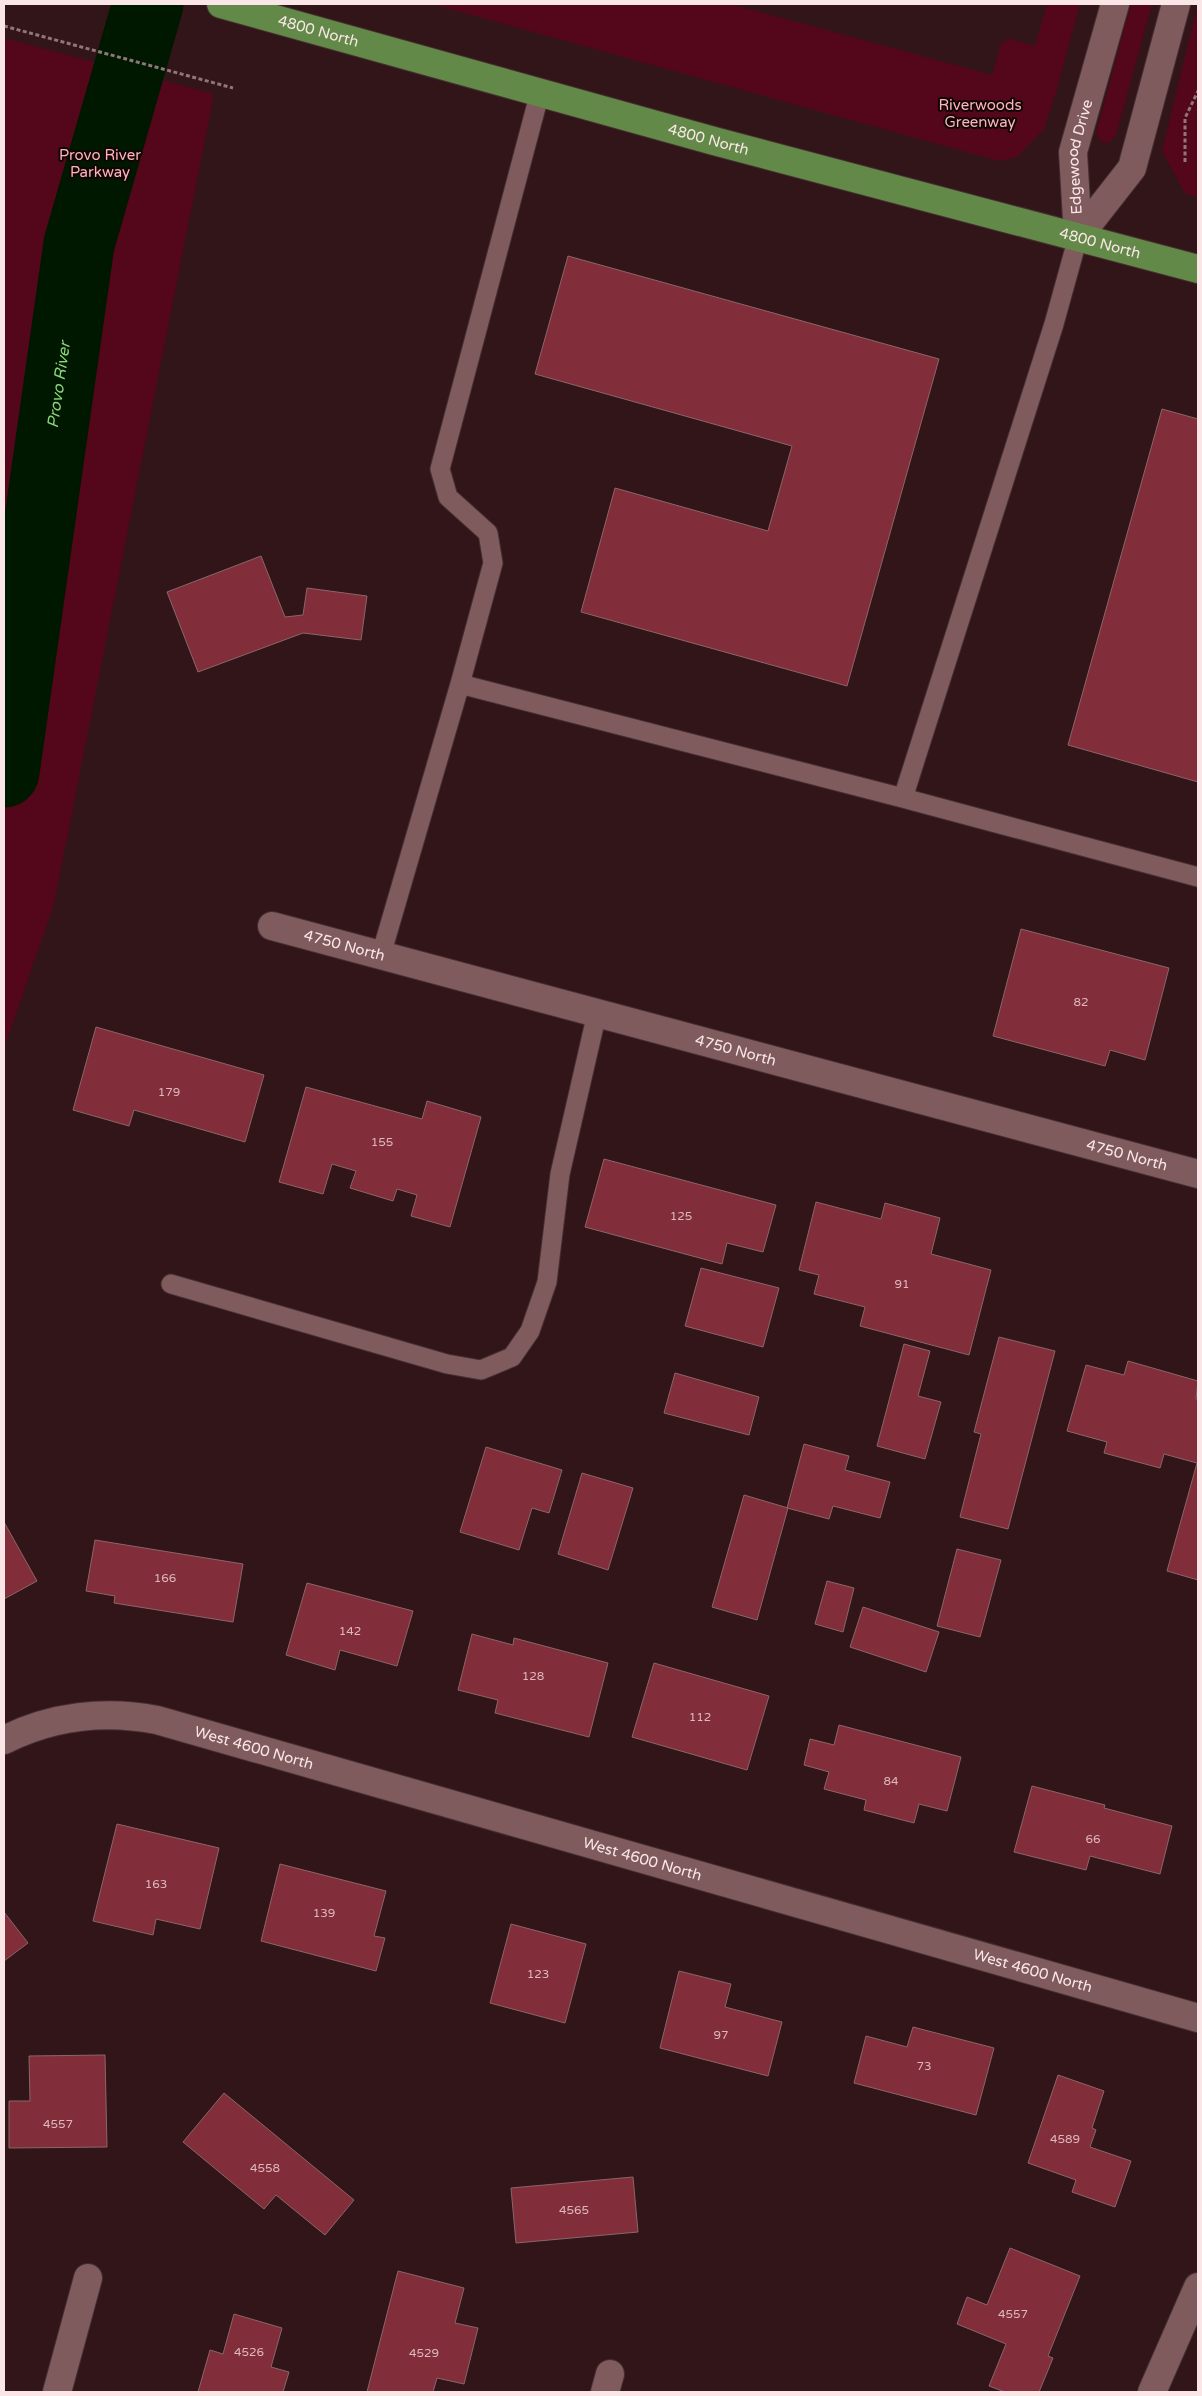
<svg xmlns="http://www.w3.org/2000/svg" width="1202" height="2396" viewBox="0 0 1202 2396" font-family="'Varela Round',sans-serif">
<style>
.green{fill:#54061a}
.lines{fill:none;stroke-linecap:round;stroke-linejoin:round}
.river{stroke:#001700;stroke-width:71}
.building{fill:#822d3a;stroke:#8a6669}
.service-casing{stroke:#453031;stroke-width:21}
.minor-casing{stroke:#453031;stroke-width:30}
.primary-casing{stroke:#453031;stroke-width:30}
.path{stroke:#8f7678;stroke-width:3;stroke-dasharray:4 2.5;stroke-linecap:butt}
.service{stroke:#7f5b5e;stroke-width:19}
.minor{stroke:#7f5b5e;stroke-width:28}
.primary{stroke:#628948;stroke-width:28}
.labels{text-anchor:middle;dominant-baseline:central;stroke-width:4;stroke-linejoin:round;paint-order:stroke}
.number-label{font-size:12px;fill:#ddb8bc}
.street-label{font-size:15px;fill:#fbe6e7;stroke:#110606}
.park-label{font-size:15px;fill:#ffb3b9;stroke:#110606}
.water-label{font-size:16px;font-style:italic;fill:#89d578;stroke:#110606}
</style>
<rect width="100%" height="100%" fill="#321518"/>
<path class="green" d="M 432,4 L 731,4 L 992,75 L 1001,43 L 1010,39 L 1035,46 L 1047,4 L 1080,4 L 1056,92 L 1044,129 L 1017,157 L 999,161 Z
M 1131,4 L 1152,4 L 1116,135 L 1110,142 L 1103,143 L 1096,134 Z
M 1198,4 L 1198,197 L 1185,193 L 1162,151 Z
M 4,38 L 214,94 L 54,904 L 4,1049 Z"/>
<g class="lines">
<path class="river" id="s1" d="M 4,772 L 79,244 L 148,4"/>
</g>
<path class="building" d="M 568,256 L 939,359 L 847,686 L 581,612 L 615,488 L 768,531 L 792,446 L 535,374 Z
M 1162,409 L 1198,419 L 1198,782 L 1068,745 Z
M 261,556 L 285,617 L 303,615 L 307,588 L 367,596 L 361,640 L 303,633 L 198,672 L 167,592 Z
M 1021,929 L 1169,968 L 1145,1060 L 1110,1050 L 1105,1066 L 993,1036 Z
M 96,1027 L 264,1075 L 245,1142 L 134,1110 L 129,1126 L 73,1110 Z
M 306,1087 L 422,1119 L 427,1101 L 481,1117 L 450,1227 L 411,1216 L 417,1195 L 397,1189 L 393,1201 L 350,1188 L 356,1171 L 332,1164 L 323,1194 L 279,1182 Z
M 604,1159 L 776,1205 L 763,1252 L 727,1243 L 722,1264 L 585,1227 Z
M 816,1202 L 881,1219 L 885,1203 L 940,1218 L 931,1254 L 991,1270 L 969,1355 L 860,1326 L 865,1307 L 814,1294 L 819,1275 L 799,1270 Z
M 701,1268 L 779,1288 L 763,1347 L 685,1326 Z
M 999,1337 L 1055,1351 L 1008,1529 L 960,1517 L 981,1434 L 974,1432 Z
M 904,1344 L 930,1351 L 918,1396 L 941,1402 L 925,1459 L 877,1446 Z
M 1128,1361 L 1198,1381 L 1196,1399 L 1198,1399 L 1198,1580 L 1167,1571 L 1197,1463 L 1164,1454 L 1160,1468 L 1104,1453 L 1107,1442 L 1067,1431 L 1086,1365 L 1124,1375 Z
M 675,1373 L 759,1397 L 749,1435 L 664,1413 Z
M 804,1444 L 849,1456 L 845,1470 L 890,1482 L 880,1518 L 833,1506 L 829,1519 L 787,1508 Z
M 486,1447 L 562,1470 L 549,1513 L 532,1508 L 519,1550 L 460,1532 Z
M 582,1473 L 633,1488 L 608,1570 L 558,1554 Z
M 744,1495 L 788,1508 L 757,1620 L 712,1607 Z
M 4,1522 L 37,1581 L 4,1599 Z
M 95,1540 L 243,1564 L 233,1622 L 114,1603 L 115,1596 L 86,1591 Z
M 957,1549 L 1001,1560 L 980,1637 L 937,1626 Z
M 827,1581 L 854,1588 L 843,1632 L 815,1624 Z
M 307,1583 L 413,1611 L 397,1666 L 340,1650 L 335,1670 L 286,1655 Z
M 863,1607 L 939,1632 L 926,1672 L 850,1647 Z
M 472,1634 L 513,1645 L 514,1638 L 608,1663 L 589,1737 L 495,1713 L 498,1700 L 458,1690 Z
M 654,1663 L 769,1696 L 747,1770 L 632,1737 Z
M 839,1725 L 961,1757 L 947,1811 L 919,1804 L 914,1823 L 864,1810 L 866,1800 L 824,1789 L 829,1772 L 804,1765 L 810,1739 L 834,1745 Z
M 1032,1786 L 1105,1805 L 1104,1808 L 1172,1826 L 1160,1874 L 1090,1856 L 1086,1870 L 1014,1852 Z
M 117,1824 L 219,1848 L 200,1929 L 156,1919 L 153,1935 L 93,1921 Z
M 280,1864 L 386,1891 L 374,1936 L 385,1938 L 376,1971 L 261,1941 Z
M 4,1912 L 28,1943 L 4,1961 Z
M 511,1924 L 586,1944 L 565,2023 L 490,2003 Z
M 679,1971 L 731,1984 L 725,2007 L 782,2022 L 768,2076 L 660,2048 Z
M 913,2027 L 994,2048 L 976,2115 L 854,2083 L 866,2036 L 907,2047 Z
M 105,2055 L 107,2147 L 9,2148 L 9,2101 L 30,2101 L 29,2056 Z
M 1058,2075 L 1104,2091 L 1092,2128 L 1096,2130 L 1090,2147 L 1131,2161 L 1115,2207 L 1072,2192 L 1076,2180 L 1028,2163 Z
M 224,2093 L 354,2200 L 325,2235 L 276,2195 L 264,2209 L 183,2142 Z
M 633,2177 L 638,2232 L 516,2243 L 511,2188 Z
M 1010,2248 L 1080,2276 L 1048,2356 L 1053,2358 L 1039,2392 L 1005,2392 L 989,2386 L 1006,2344 L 957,2324 L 967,2297 L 987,2305 Z
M 398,2271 L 464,2288 L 455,2323 L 478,2328 L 464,2384 L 437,2378 L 433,2392 L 367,2392 Z
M 234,2314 L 282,2328 L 271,2367 L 289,2372 L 283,2392 L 198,2392 L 210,2350 L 223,2354 Z"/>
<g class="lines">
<g class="service-casing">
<path id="service" d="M 460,684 L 493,563 L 488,533 L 448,497 L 440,469 L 540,92
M 903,798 L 1198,877
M 381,955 L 460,684 L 903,798 L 1054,324 L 1078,237
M 171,1284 L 447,1364 L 481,1370 L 512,1357 L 530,1331 L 547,1282 L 560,1174 L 597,1013"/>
</g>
<g class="minor-casing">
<g id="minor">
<path d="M 1078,237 L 1132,168 L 1176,4"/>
<path id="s2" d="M 1078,237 L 1073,152 L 1115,4"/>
<path id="s3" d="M 272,926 L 1198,1174"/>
<path id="s4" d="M 4,1740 C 52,1716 105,1710 157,1720 L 1198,2018"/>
<path d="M 57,2392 L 88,2278"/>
<path d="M 605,2392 L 610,2374"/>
<path d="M 1152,2392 L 1198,2287"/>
</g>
</g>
<g class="primary-casing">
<g id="primary">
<path id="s5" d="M 221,4 L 714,141 L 1198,269"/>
</g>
</g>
<path class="path" d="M 4,26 L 233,88
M 1185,162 L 1185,118 L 1198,91"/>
<use href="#service" class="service"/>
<use href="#minor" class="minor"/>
<use href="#primary" class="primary"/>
</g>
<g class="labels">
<g class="number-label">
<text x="1081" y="1002">82</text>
<text x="169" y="1092">179</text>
<text x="382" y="1142">155</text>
<text x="681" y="1216">125</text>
<text x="902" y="1284">91</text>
<text x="165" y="1578">166</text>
<text x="350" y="1631">142</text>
<text x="533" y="1676">128</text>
<text x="700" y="1717">112</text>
<text x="891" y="1781">84</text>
<text x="1093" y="1839">66</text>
<text x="156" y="1884">163</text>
<text x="324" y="1913">139</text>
<text x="538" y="1974">123</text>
<text x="721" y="2035">97</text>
<text x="924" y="2066">73</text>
<text x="58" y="2124">4557</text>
<text x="1065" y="2139">4589</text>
<text x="265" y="2168">4558</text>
<text x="574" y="2210">4565</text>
<text x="1013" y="2314">4557</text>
<text x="249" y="2352">4526</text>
<text x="424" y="2353">4529</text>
</g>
<g class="street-label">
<text stroke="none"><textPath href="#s5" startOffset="101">4800 North</textPath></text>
<text stroke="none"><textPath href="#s5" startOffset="506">4800 North</textPath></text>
<text stroke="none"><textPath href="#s2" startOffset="81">Edgewood Drive</textPath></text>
<text stroke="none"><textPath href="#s5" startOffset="911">4800 North</textPath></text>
<text stroke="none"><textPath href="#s3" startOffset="75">4750 North</textPath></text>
<text stroke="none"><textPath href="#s3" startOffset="480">4750 North</textPath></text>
<text stroke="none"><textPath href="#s3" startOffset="885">4750 North</textPath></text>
<text stroke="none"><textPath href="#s4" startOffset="258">West 4600 North</textPath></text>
<text stroke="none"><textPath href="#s4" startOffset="662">West 4600 North</textPath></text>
<text stroke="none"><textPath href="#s4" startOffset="1068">West 4600 North</textPath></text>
</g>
<g class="park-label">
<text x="980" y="105">Riverwoods<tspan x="980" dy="17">Greenway</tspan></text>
<text x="100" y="155">Provo River<tspan x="100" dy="17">Parkway</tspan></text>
</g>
<g class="water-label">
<text stroke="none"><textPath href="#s1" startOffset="391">Provo River</textPath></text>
</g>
</g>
<rect width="1202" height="2396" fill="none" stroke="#fbe6e7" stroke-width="10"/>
</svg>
